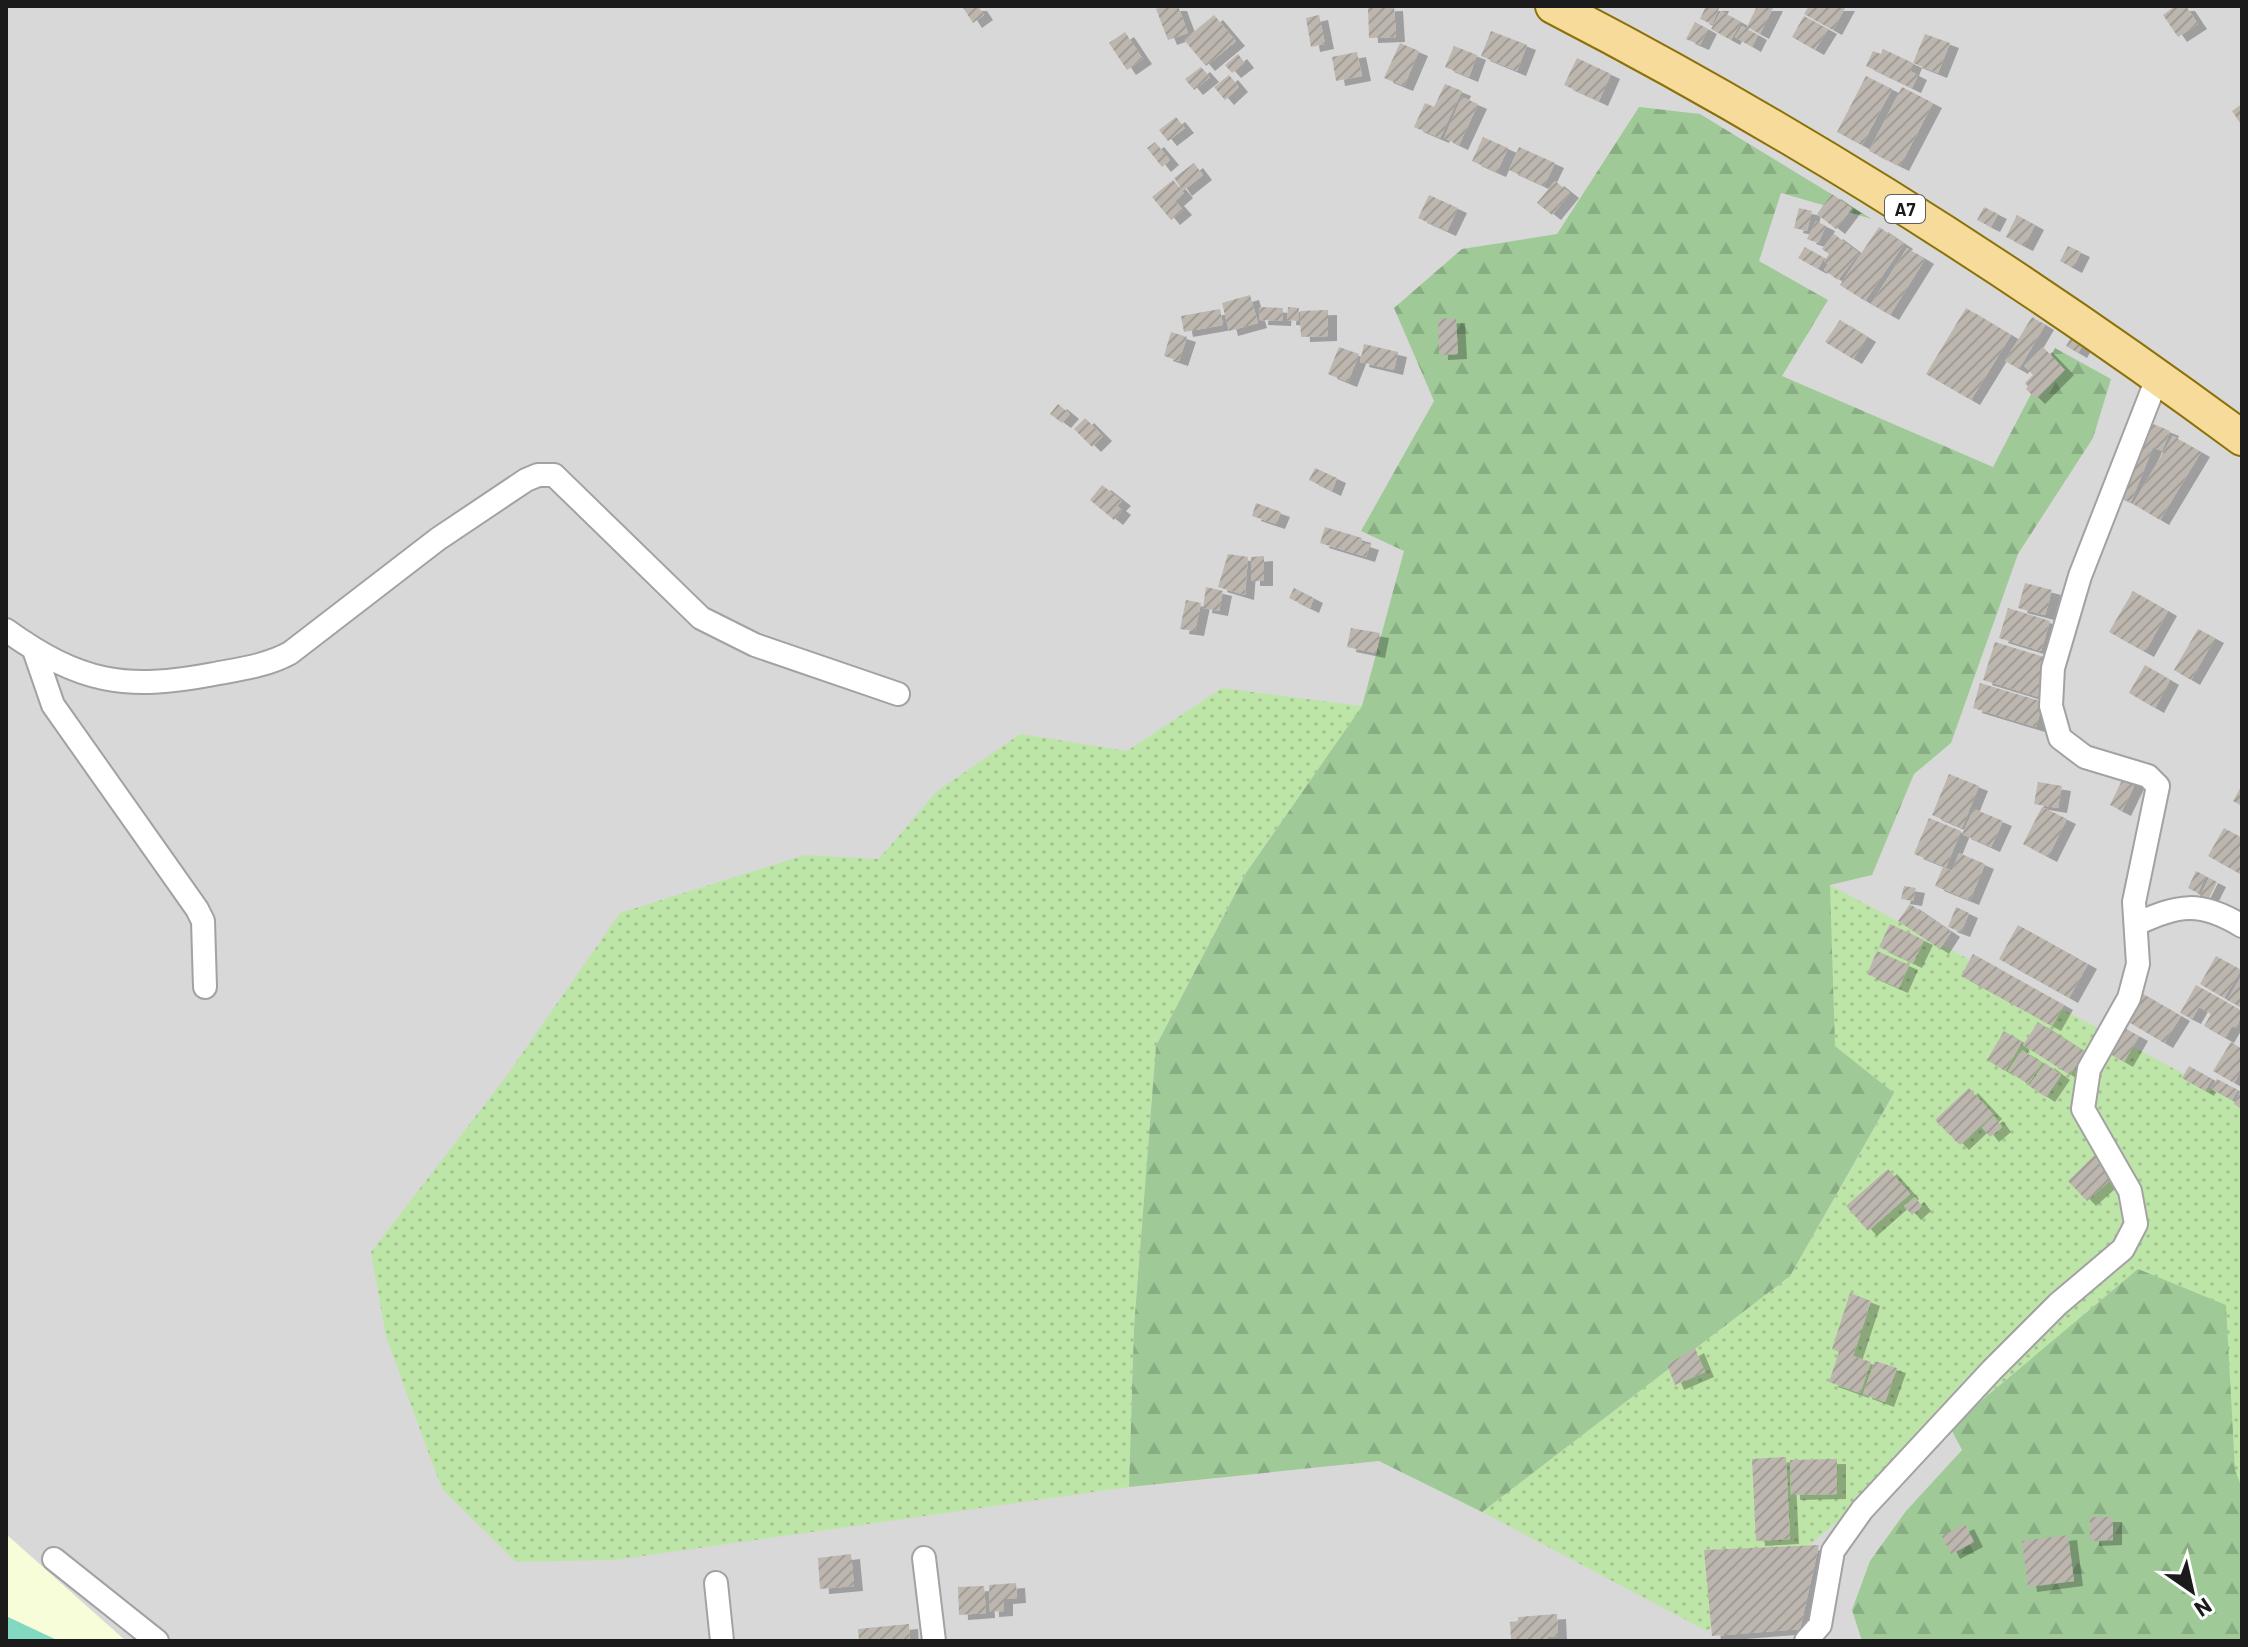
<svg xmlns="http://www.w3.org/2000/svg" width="2248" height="1647" viewBox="0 0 2248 1647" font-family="Barlow,sans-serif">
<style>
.residential{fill:#d9d8d8}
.education{fill:#f8fdd9}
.grass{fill:url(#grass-dots)}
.forest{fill:url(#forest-firs)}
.pitch{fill:#81d9c2}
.building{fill:url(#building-hatch);filter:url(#shadow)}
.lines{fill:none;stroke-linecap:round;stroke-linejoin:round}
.street-casing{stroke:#a2a2a2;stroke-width:26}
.primary-casing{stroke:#8b7107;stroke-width:38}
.street{stroke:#fff;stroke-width:22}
.primary{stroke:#f7db9b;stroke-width:34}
.labels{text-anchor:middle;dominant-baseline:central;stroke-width:6;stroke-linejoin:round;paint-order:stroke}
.shield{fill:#fff;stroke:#5f5f5f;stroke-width:2}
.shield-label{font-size:18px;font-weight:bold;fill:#1b1b1b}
</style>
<defs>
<pattern id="grass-dots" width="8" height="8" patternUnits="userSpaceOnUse" patternTransform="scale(2)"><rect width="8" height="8" fill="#bee5a8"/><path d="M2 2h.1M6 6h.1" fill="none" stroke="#a3c490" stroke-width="1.8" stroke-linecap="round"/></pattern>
<pattern id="forest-firs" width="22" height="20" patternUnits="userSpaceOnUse" patternTransform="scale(2)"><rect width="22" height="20" fill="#9fca97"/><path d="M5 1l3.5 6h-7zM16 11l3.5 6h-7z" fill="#88ad82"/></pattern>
<pattern id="building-hatch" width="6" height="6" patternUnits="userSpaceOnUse" patternTransform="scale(2)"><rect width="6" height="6" fill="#bcb6ae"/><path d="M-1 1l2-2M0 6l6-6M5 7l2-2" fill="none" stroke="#a19c95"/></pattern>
<filter id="shadow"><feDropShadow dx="9" dy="5" stdDeviation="0" flood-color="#0004"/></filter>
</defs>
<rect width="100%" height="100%" fill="#eceae1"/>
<path class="residential" d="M 6,6 L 2242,6 L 2242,1641 L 6,1641 Z"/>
<path class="education" d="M 6,1534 L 126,1641 L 6,1641 Z"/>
<path class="grass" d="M 1222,688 L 1362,706 L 1246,873 L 1156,1046 L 1134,1327 L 1129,1487 L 615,1560 L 516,1562 L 442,1489 L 386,1337 L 371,1252 L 505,1078 L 620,913 L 805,855 L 879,859 L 936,792 L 1020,734 L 1127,751 Z
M 1830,885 L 2242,1105 L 2242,1488 L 2138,1269 L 1707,1631 L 1482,1512 L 1790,1276 L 1894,1094 L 1835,1046 L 1810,978 Z"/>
<path class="forest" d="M 1639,107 L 1700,114 L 1872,219 L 1781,193 L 1759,261 L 1828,300 L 1782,376 L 1993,467 L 2055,348 L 2111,379 L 2093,438 L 2018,554 L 1951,743 L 1914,774 L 1872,875 L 1830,885 L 1835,1046 L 1894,1093 L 1790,1276 L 1482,1512 L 1379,1461 L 1129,1487 L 1134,1327 L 1156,1046 L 1246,873 L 1362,706 L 1404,551 L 1361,531 L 1434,401 L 1394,308 L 1462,249 L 1557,234 Z
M 2138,1269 L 2226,1305 L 2235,1470 L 2242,1488 L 2242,1641 L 1862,1641 L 1852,1610 L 1870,1561 L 1906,1511 L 1962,1450 L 1950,1427 Z"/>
<path class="pitch" d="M 6,1616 L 59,1641 L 6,1641 Z"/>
<path class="building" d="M 962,6 L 978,6 L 984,15 L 973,23 Z
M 1165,6 L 1178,6 L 1188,33 L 1168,40 L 1156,9 Z
M 1394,6 L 1396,37 L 1369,38 L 1368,7 Z
M 1706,6 L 1720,6 L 1712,24 L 1700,19 Z
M 1757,6 L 1774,6 L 1760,34 L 1747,27 Z
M 1809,6 L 1846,6 L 1833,30 L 1804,14 Z
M 2175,6 L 2186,6 L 2198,24 L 2178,37 L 2163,15 Z
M 1721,11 L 1741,22 L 1731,40 L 1711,29 Z
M 1214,15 L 1236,41 L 1206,66 L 1184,40 Z
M 1319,15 L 1325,44 L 1311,47 L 1306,18 Z
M 1804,16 L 1828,29 L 1815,50 L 1792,37 Z
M 1695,22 L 1708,29 L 1700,45 L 1686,39 Z
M 1742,26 L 1758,35 L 1752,47 L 1735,37 Z
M 1491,31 L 1527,45 L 1517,71 L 1481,56 Z
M 1125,32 L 1143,59 L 1127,70 L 1109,43 Z
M 1925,34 L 1950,43 L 1938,73 L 1913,63 Z
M 1400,43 L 1419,51 L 1404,86 L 1384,78 Z
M 1454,46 L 1477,55 L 1469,77 L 1445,67 Z
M 1883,49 L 1913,63 L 1910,71 L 1918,75 L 1912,88 L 1866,66 L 1873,51 L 1881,54 Z
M 1357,52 L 1362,76 L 1336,81 L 1332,57 Z
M 1238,54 L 1245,63 L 1232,73 L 1225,65 Z
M 1577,58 L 1611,74 L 1599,101 L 1564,85 Z
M 1201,67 L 1210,77 L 1194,90 L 1185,79 Z
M 1229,75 L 1239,87 L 1225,100 L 1214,87 Z
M 1866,76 L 1892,89 L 1862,145 L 1837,132 Z
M 1445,84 L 1462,91 L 1440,138 L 1414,127 L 1425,103 L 1434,107 Z
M 1902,87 L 1933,103 L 1900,166 L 1869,151 Z
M 1462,97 L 1478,104 L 1459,145 L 1444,138 Z
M 2242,104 L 2242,126 L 2232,111 Z
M 1176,117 L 1185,128 L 1168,141 L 1159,130 Z
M 1483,137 L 1508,148 L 1497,172 L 1472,161 Z
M 1155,142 L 1170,160 L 1162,167 L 1147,148 Z
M 1519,147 L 1555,163 L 1544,186 L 1509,170 Z
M 1194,163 L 1203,175 L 1183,191 L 1174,178 Z
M 1173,180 L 1184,193 L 1175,201 L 1183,210 L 1171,220 L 1152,197 Z
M 1555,181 L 1570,193 L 1552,215 L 1537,203 Z
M 1832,194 L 1852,208 L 1836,229 L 1817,214 Z
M 1429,195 L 1458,208 L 1447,231 L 1418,218 Z
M 1984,207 L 1998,214 L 1991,227 L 1977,220 Z
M 1799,208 L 1812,211 L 1807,231 L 1794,228 Z
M 2017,215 L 2035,225 L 2024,246 L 2006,237 Z
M 1816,221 L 1826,226 L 1818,243 L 1807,239 Z
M 1879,227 L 1904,244 L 1865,301 L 1840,285 Z
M 1834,234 L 1859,253 L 1838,280 L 1824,270 L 1828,264 L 1824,261 L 1829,254 L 1822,249 Z
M 2068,246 L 2081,252 L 2073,268 L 2060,261 Z
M 1805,247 L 1824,258 L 1818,269 L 1798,258 Z
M 1907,248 L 1925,259 L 1890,315 L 1871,304 Z
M 1250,295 L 1258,323 L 1229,331 L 1222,303 Z
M 1260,307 L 1283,308 L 1282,321 L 1259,320 Z
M 1288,307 L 1299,308 L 1298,321 L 1287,320 Z
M 1966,308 L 2011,335 L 1971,400 L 1926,374 Z
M 1220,309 L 1223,325 L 1184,332 L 1181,316 Z
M 1328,310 L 1328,336 L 1301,337 L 1300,311 Z
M 2032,317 L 2045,325 L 2019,369 L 2005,361 Z
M 1456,318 L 1458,354 L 1439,355 L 1438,319 Z
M 1840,320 L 1867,337 L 1853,359 L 1825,342 Z
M 1171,332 L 1187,337 L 1179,361 L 1164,356 Z
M 2073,334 L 2085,341 L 2078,353 L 2066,346 Z
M 1364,344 L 1398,352 L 1394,370 L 1360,362 Z
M 1339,347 L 1359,354 L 1348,382 L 1328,374 Z
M 2043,347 L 2065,370 L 2036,399 L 2026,389 L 2028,386 L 2025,383 L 2033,375 L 2024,366 Z
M 1058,404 L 1070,414 L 1062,423 L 1050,414 Z
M 1085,418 L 1103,436 L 1092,447 L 1074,429 Z
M 2146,421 L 2170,431 L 2162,451 L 2153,447 L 2131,502 L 2115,495 Z
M 2173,436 L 2201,452 L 2160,520 L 2133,504 Z
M 1315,468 L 1337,478 L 1332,491 L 1309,480 Z
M 1102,485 L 1122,501 L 1117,506 L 1122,510 L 1114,520 L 1090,500 Z
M 1256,503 L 1281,512 L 1276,524 L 1252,516 Z
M 1325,527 L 1362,538 L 1361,542 L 1370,545 L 1366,557 L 1320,543 Z
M 1228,554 L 1248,557 L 1245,595 L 1218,587 Z
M 1264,556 L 1264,581 L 1251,581 L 1251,557 Z
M 2025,583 L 2052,590 L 2045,615 L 2018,608 Z
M 1206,587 L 1223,591 L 1219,611 L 1203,608 Z
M 1294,588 L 1314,598 L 1310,608 L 1289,598 Z
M 2133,591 L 2168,611 L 2145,652 L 2109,632 Z
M 1186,600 L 1201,603 L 1195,631 L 1180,629 Z
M 2008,608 L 2050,621 L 2041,651 L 1999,638 Z
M 1351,628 L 1380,633 L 1376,653 L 1347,647 Z
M 2198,629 L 2215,638 L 2191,680 L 2174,670 Z
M 1995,642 L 2054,660 L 2042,698 L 1983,680 Z
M 2145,665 L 2170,680 L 2155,708 L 2129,693 Z
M 1980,683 L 2043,702 L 2036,727 L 1973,708 Z
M 1949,774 L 1979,786 L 1962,828 L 1932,815 Z
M 2125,774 L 2137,780 L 2122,811 L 2110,805 Z
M 2038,782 L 2062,786 L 2058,808 L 2034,804 Z
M 2242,785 L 2242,806 L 2233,801 Z
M 2042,807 L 2067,819 L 2048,857 L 2023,844 Z
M 1974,809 L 2003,821 L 1991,847 L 1962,834 Z
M 1929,818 L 1961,831 L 1946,867 L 1914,854 Z
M 2224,828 L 2242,838 L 2242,875 L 2208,856 Z
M 1959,853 L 1985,864 L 1970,900 L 1935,886 L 1943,867 L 1952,871 Z
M 2196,871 L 2206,876 L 2198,893 L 2188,888 Z
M 2209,878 L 2217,882 L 2208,900 L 2200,896 Z
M 1904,886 L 1916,888 L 1913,901 L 1901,899 Z
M 1910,904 L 1951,932 L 1940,949 L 1898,921 Z
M 1956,907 L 1969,913 L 1961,932 L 1948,927 Z
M 1890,924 L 1924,940 L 1913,963 L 1879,947 Z
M 2018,925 L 2088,964 L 2069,998 L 1999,959 Z
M 1877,951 L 1909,965 L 1899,988 L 1867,974 Z
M 1973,954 L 2064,1005 L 2052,1026 L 1961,976 Z
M 2216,956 L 2241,970 L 2224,998 L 2200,984 Z
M 2242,975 L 2242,1008 L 2227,1000 Z
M 2196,985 L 2242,1011 L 2237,1028 L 2232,1026 L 2225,1038 L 2204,1026 L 2211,1014 L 2199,1007 L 2192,1019 L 2180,1013 Z
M 2138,991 L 2181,1016 L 2164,1043 L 2122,1018 Z
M 2038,1022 L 2085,1052 L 2070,1075 L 2023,1045 Z
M 2115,1023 L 2139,1036 L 2124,1062 L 2100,1048 Z
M 2004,1031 L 2022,1042 L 2005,1071 L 1987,1060 Z
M 2231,1042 L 2242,1049 L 2242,1069 L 2234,1083 L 2213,1071 Z
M 2022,1050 L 2042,1063 L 2028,1084 L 2008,1071 Z
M 2045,1063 L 2061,1075 L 2046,1097 L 2029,1086 Z
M 2189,1066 L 2212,1079 L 2205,1091 L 2182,1078 Z
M 2217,1079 L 2238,1090 L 2232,1100 L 2211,1089 Z
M 1969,1088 L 1993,1114 L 1960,1145 L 1935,1120 Z
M 2240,1092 L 2242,1094 L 2242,1109 L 2234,1104 Z
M 1994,1116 L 2002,1127 L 1990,1137 L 1981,1126 Z
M 2104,1146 L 2124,1168 L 2087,1201 L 2068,1181 Z
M 1888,1169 L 1910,1194 L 1868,1231 L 1846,1206 Z
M 1915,1197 L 1922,1206 L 1912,1215 L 1904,1206 Z
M 1850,1293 L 1871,1301 L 1853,1356 L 1871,1362 L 1860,1393 L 1829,1382 L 1839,1352 L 1832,1349 Z
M 1695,1348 L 1705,1372 L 1675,1385 L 1667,1365 Z
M 1875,1361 L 1897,1368 L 1885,1402 L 1863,1394 Z
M 1786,1457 L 1790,1539 L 1756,1541 L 1752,1459 Z
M 1837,1459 L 1837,1494 L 1791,1495 L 1790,1460 Z
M 2090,1517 L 2113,1517 L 2113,1540 L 2090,1541 Z
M 1965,1524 L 1974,1542 L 1951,1554 L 1942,1536 Z
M 2068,1535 L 2074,1581 L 2028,1587 L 2022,1541 Z
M 1819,1545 L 1800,1629 L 1712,1636 L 1704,1550 Z
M 851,1554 L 854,1586 L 820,1589 L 818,1558 Z
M 1016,1583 L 1017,1598 L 1004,1599 L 1004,1611 L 990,1612 L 989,1585 Z
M 984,1586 L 986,1613 L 959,1615 L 958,1587 Z
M 1557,1614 L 1558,1636 L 1548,1637 L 1548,1641 L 1511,1640 L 1510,1622 L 1518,1621 L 1518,1617 Z
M 909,1624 L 910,1641 L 859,1641 L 858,1629 Z"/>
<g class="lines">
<g class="street-casing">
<path id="street" d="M 6,630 C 80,683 125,691 214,674 C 240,669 266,666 290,653 L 438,539 L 526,480 L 538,475 L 554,475 L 701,618 L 755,645 L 898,694
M 34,650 L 53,705 L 197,909 L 203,921 L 205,987
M 2136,924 C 2179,905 2199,900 2242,926
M 924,1558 L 934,1641
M 54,1559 L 157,1641
M 716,1583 L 722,1641
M 1806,1641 L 1820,1625 L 1833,1551 L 1862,1510 L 1992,1370 L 2058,1304 L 2123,1249 L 2136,1224 L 2130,1191 L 2083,1109 L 2089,1069 L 2129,998 L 2138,964 L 2134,902 L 2158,786 L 2148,776 L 2085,757 L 2060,738 L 2051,706 L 2053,668 L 2080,576 L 2158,376"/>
</g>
<g class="primary-casing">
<path id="primary" d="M 1553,6 C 1793,130 2024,277 2242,438"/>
</g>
<use href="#street" class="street"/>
<use href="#primary" class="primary"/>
</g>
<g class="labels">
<rect class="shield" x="1885" y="195" width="40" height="28" rx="6"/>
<g class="shield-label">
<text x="1905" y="209">A7</text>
</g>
</g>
<rect width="2248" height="1647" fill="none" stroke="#1b1b1b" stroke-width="16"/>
<g transform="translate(2192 1591) rotate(146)" stroke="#ffffff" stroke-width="6" paint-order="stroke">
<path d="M0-6L14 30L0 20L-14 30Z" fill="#1b1b1b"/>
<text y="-12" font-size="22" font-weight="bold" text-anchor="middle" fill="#1b1b1b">N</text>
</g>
</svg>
